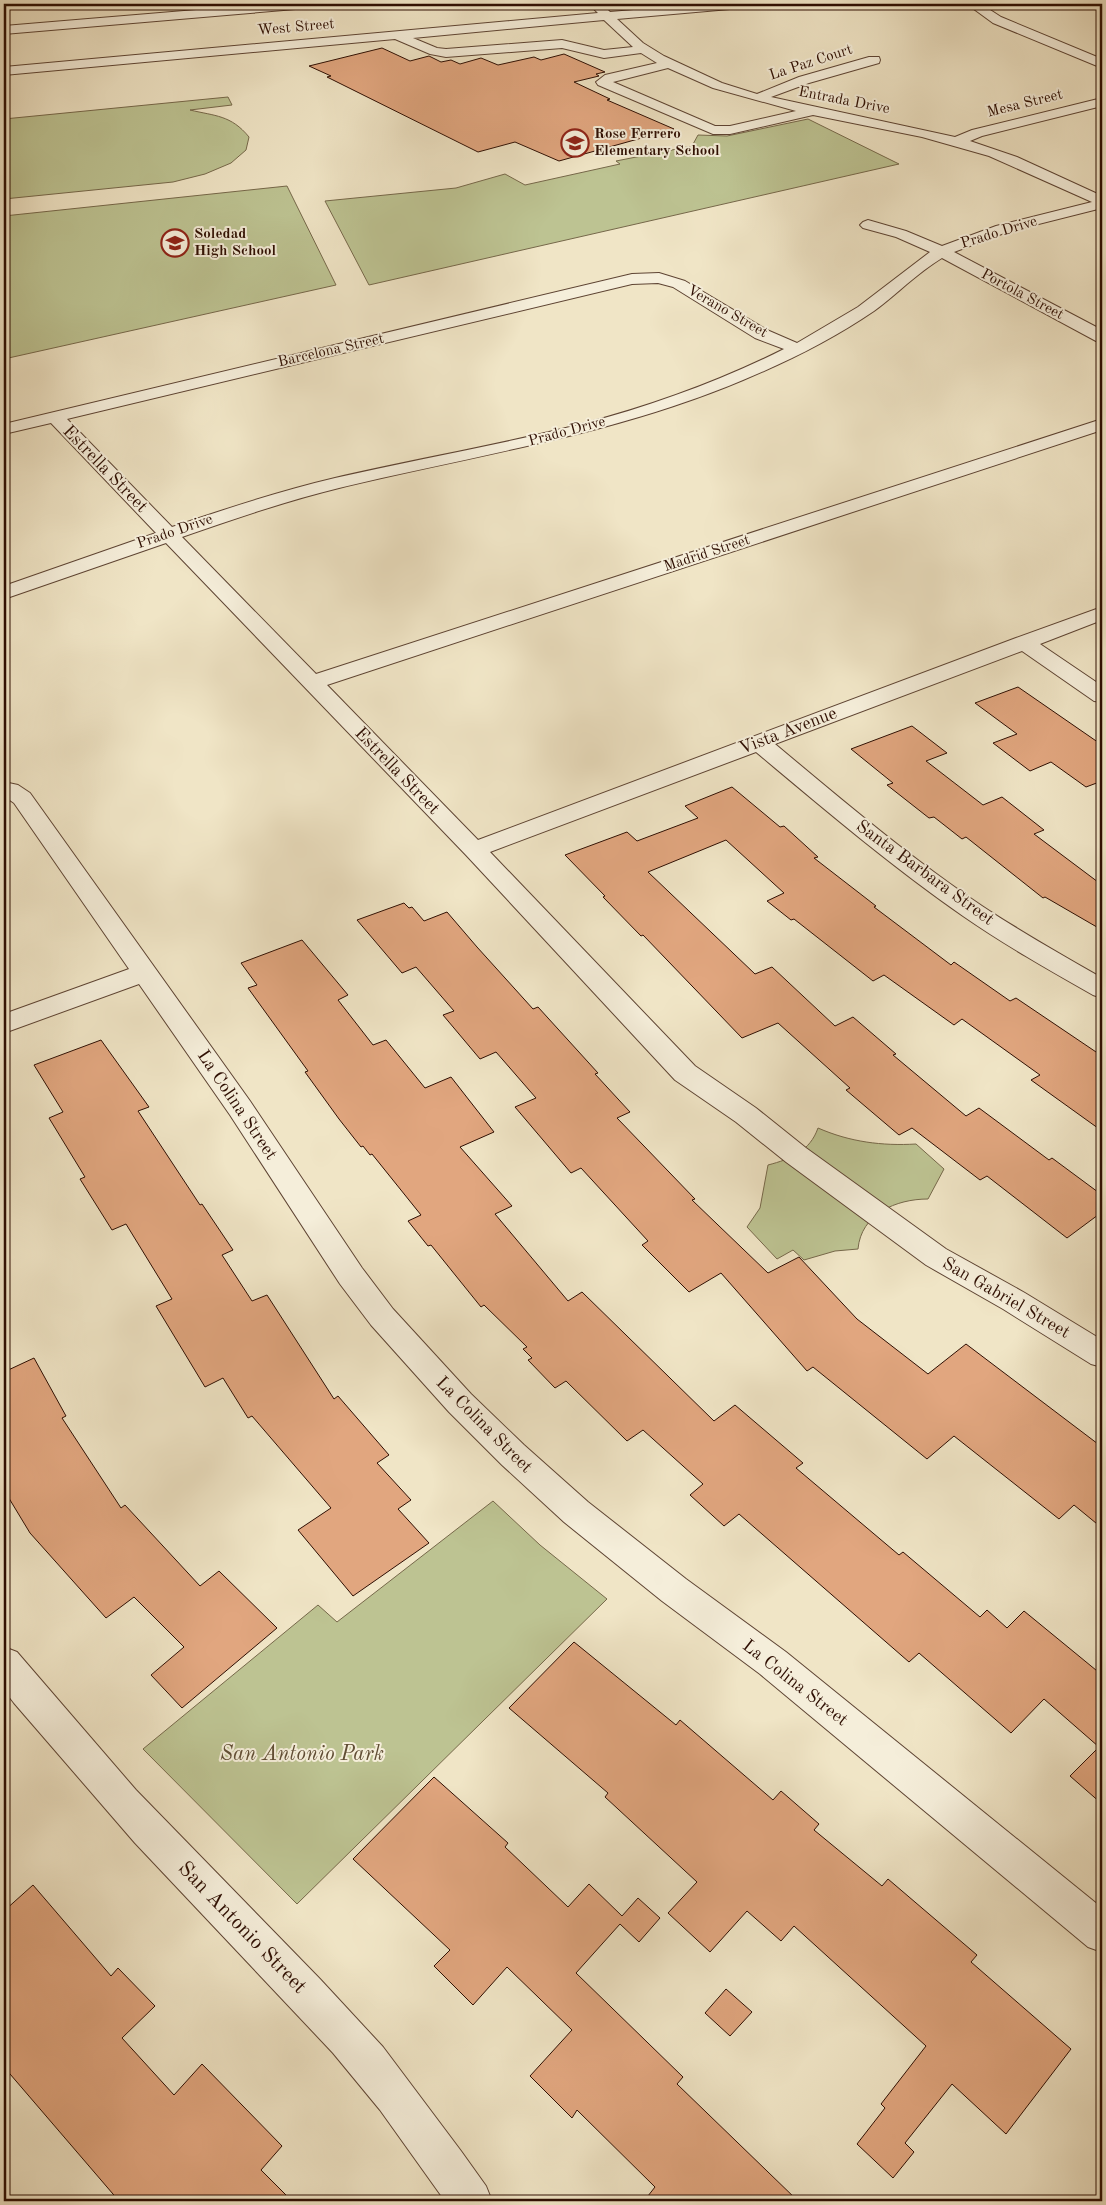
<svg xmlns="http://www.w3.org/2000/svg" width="1106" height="2205" viewBox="0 0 1106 2205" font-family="'Old Standard TT',serif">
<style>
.green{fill:#bdc392;stroke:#76684a}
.building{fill:#e1a67f;stroke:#2e0e02}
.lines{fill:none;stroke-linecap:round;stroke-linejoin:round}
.minor-casing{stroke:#5e4433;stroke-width:2}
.minor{fill:#f5eeda;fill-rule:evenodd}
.labels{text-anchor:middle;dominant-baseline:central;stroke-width:4;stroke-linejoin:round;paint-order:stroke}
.far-street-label{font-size:15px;fill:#2e0e02;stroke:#f5eeda}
.far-poi-label{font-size:15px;font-weight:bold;fill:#2e0e02;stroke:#f5eeda;text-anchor:start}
.street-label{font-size:18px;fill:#2e0e02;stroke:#f5eeda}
.near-park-label{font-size:21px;font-style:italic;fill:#604d34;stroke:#f5eeda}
.near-street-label{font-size:21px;fill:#2e0e02;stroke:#f5eeda}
</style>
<rect width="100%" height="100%" fill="#f0e5c6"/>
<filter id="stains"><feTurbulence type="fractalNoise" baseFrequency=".004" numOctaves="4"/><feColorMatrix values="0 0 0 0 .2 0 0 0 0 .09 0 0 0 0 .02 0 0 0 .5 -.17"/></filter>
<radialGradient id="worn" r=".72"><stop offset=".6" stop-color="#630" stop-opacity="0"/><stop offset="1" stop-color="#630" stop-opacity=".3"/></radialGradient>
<path class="green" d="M 228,97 L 232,105 L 190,110 C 215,116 231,115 249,137 L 246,150 L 231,163 L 205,174 L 173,182 L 4,199 L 4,119 Z
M 808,119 L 899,164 L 369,285 L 325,201 L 456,188 L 505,174 L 525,185 L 620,164 L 616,161 L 692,146 L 698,135 L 727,136 Z
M 287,186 L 336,285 L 4,359 L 4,216 Z
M 818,1128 C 850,1142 882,1146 916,1144 L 944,1169 L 928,1199 C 896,1199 861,1214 858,1249 L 835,1251 L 804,1260 L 793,1250 L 777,1259 L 747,1227 L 760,1208 L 768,1165 C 791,1159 810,1151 818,1128 Z
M 493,1501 L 540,1545 L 607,1599 L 297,1904 L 143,1749 L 318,1605 L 337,1622 Z"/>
<path class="building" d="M 382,48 L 410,61 L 429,56 L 441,62 L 451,60 L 460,64 L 481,58 L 498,65 L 534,57 L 541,60 L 564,54 L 605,72 L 596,74 L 599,76 L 574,82 L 610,99 L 607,100 L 674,129 L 559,161 L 515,142 L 478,152 L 327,77 L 331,76 L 309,66 Z
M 1018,687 L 1102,745 L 1102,781 L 1086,787 L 1051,762 L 1030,771 L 993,743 L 1017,734 L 975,703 Z
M 912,726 L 947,753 L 926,761 L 983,805 L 1002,797 L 1044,830 L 1034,834 L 1102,885 L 1102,930 L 1045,897 L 1043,898 L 966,837 L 962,839 L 934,817 L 929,818 L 887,785 L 893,783 L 851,749 Z
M 732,787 L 780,827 L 784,826 L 818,857 L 814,858 L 876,906 L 874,907 L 951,965 L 954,962 L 1010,1001 L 1016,998 L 1102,1056 L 1102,1131 L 1031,1080 L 1040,1075 L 962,1019 L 954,1025 L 884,975 L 873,981 L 794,919 L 791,920 L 767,901 L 784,893 L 726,840 L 648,872 L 755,974 L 772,967 L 835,1026 L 853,1017 L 896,1054 L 893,1055 L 966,1116 L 979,1108 L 1049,1160 L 1052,1158 L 1102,1195 L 1102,1212 L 1067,1238 L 987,1176 L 980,1180 L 912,1128 L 899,1135 L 846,1090 L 850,1088 L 778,1023 L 742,1038 L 643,935 L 641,936 L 603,897 L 605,896 L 565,855 L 627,832 L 637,841 L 698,818 L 685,806 Z
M 404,903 L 409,908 L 412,907 L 424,921 L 447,912 L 477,947 L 533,1009 L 538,1007 L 598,1073 L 595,1074 L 630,1112 L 617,1118 L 695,1199 L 692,1200 L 768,1273 L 799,1257 L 857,1319 L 928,1374 L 966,1344 L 1102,1447 L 1102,1528 L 1074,1505 L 1059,1519 L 954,1436 L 927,1459 L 813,1367 L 807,1371 L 721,1273 L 689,1292 L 642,1245 L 648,1241 L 581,1168 L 571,1173 L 515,1107 L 536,1098 L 496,1052 L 480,1059 L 443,1015 L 454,1011 L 416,967 L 402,973 L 357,920 Z
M 302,940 L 348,995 L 338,1000 L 373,1045 L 386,1040 L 425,1088 L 451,1077 L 494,1132 L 460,1147 L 512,1206 L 495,1214 L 568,1301 L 582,1292 L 714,1421 L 735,1405 L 803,1463 L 796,1468 L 899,1555 L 903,1552 L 980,1617 L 987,1610 L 1007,1628 L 1024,1611 L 1102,1675 L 1102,1804 L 1070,1776 L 1099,1747 L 1044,1699 L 1011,1733 L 919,1653 L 909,1662 L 739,1514 L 724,1526 L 690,1495 L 703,1484 L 643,1430 L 627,1441 L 566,1381 L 555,1388 L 528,1360 L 532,1358 L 523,1349 L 527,1347 L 484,1305 L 481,1307 L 431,1245 L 428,1246 L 408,1221 L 421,1215 L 372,1154 L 370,1155 L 363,1146 L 361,1147 L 339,1119 L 305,1072 L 308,1071 L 248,988 L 257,985 L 241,963 Z
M 101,1040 L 149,1107 L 138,1111 L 200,1205 L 202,1204 L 233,1250 L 222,1255 L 252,1301 L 267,1295 L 334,1399 L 338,1396 L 389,1455 L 377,1463 L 411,1500 L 398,1509 L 429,1543 L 353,1596 L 298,1530 L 331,1508 L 252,1416 L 248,1418 L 223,1378 L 205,1387 L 156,1306 L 172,1299 L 126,1224 L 112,1230 L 80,1179 L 85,1177 L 49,1118 L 63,1112 L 34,1065 Z
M 34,1358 L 66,1416 L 62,1418 L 121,1508 L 125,1505 L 200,1586 L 219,1571 L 277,1628 L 182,1708 L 151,1675 L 184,1647 L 134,1597 L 106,1618 L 30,1533 L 4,1490 L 4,1372 Z
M 574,1642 L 676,1725 L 680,1720 L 773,1800 L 781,1791 L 819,1824 L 814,1830 L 882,1886 L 888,1879 L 977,1955 L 971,1962 L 1071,2049 L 1006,2134 L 952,2084 L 905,2143 L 914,2152 L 893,2178 L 857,2144 L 885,2108 L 881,2104 L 926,2046 L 794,1926 L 781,1941 L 747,1911 L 710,1952 L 668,1913 L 697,1882 L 605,1797 L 608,1793 L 509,1708 Z
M 434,1777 L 508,1843 L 505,1847 L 568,1907 L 589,1884 L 622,1916 L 638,1898 L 660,1918 L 639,1942 L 620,1924 L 576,1973 L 683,2077 L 677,2084 L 798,2201 L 644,2201 L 655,2187 L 577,2110 L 572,2118 L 530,2076 L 572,2030 L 507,1967 L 473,2005 L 434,1966 L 450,1950 L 353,1859 Z
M 33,1885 L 111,1976 L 118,1968 L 155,2006 L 122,2038 L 174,2095 L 202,2064 L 282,2146 L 261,2170 L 292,2201 L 119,2201 L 4,2067 L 4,1911 Z
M 726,1989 L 752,2012 L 730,2036 L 705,2013 Z"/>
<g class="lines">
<g class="minor-casing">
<path id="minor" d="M 268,4 L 313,4 L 307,8 L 4,34 L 4,26 Z
M 594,4 L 602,4 L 610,12 L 704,4 L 747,4 L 741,8 L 617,19 L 643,43 L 664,56 L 722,83 L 757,94 L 799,77 L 869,57 L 879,57 L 880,60 L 879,63 L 809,83 L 771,97 L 955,137 L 972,130 L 1102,98 L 1102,106 L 982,136 L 970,141 L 1017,157 L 1102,196 L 1102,208 L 1007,232 L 954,252 L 1102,330 L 1102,342 L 1096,341 L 942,258 C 917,273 897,294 874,311 C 833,339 789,361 743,380 C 613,435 475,455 339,488 C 286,501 234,519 182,537 L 316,674 L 1102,419 L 1102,430 L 327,685 L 478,840 L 1016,638 L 1102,607 L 1102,620 L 1040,644 L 1102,686 L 1102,702 L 1094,701 L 1022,651 L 775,744 C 842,800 909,857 982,906 C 1021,932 1062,955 1102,978 L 1102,998 L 1093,995 C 1049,970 1005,945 963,916 C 891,866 823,808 756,752 L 490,852 L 695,1066 L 756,1108 L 806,1148 L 946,1249 L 1025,1293 L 1102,1340 L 1102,1367 L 1091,1364 L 1003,1309 L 926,1265 L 786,1162 L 736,1122 L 675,1080 L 466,855 L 166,543 L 4,599 L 4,586 L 156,533 L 51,423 L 4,434 L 4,424 L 632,274 L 659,273 L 685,281 L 767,330 L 797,343 L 858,307 L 930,252 L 896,237 L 863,228 L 860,225 L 863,222 L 868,220 L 906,231 L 942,246 L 996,226 L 1092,202 L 989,156 L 922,137 L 813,115 L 730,134 L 713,134 L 598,85 L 596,82 L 605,75 L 657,63 L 641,53 L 604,58 L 562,48 L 446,57 L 430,54 L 395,39 L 4,75 L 4,67 L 598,13 L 592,7 ZM 604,20 L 633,47 L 604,50 L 562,40 L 446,49 L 437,48 L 413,38 ZM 668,68 L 713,88 L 796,111 L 730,126 L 715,126 L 613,82 ZM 658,283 L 673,287 L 755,338 L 784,349 C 720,381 651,406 582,424 C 500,445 417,459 335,478 C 280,491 226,509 172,527 L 67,419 L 632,284 Z
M 967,4 L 981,4 L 1001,17 L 1102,59 L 1102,68 L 993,23 Z
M 4,782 L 18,785 L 30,793 L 250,1101 L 362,1268 L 393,1309 L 471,1394 L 524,1445 L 588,1502 L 686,1579 L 786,1652 L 1102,1908 L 1102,1952 L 1088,1947 L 760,1674 L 662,1601 L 564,1522 L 502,1465 L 449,1412 L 371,1325 L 340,1284 L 230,1115 L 139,984 L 4,1033 L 4,1014 L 129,969 L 14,803 L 4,796 Z
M 4,1647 L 17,1652 L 136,1790 L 320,1979 L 383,2047 L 461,2151 L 486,2186 L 492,2201 L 445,2201 L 380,2110 L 333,2053 L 135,1843 L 14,1703 L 4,1690 Z"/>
</g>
<use href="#minor" class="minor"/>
</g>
<defs>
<g id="school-ring" transform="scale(1.4375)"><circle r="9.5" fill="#f5eeda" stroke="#8f2418" stroke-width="1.5"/><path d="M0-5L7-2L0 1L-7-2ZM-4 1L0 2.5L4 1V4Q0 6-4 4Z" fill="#8f2418"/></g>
</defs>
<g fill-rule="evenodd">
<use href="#school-ring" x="575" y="143"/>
<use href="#school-ring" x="175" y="243"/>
</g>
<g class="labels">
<g class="far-street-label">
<text transform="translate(296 28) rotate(-5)">West Street</text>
<text transform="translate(811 63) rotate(-18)">La Paz Court</text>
<text transform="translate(844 101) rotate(11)">Entrada Drive</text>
<text transform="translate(1025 104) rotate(-14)">Mesa Street</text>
<text transform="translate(999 233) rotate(-17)">Prado Drive</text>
<text transform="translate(1022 295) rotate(28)">Portola Street</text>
<text transform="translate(727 312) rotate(30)">Verano Street</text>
<text transform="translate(331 351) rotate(-13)">Barcelona Street</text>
<text transform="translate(567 432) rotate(-15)">Prado Drive</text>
<text transform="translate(175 532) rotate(-19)">Prado Drive</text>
<text transform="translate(707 554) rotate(-18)">Madrid Street</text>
</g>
<g class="far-poi-label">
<text x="594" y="134">Rose Ferrero<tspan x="594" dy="17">Elementary School</tspan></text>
<text x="194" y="234">Soledad<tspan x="194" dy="17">High School</tspan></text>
</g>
<g class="street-label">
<text transform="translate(105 469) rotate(46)">Estrella Street</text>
<text transform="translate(788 731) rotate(-21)">Vista Avenue</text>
<text transform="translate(397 771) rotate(46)">Estrella Street</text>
<text transform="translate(925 873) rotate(36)">Santa Barbara Street</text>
<text transform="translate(237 1105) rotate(56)">La Colina Street</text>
<text transform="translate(1006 1298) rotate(30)">San Gabriel Street</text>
<text transform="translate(484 1425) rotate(45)">La Colina Street</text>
<text transform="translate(795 1683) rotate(38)">La Colina Street</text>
</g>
<g class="near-park-label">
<text x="302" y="1754">San Antonio Park</text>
</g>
<g class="near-street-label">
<text transform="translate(242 1928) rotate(46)">San Antonio Street</text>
</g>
</g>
<rect width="1106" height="2205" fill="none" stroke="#f0e5c6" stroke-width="20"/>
<rect x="5" y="5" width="1096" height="2195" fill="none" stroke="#2e0e02" stroke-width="2.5"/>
<rect x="10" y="10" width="1086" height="2185" fill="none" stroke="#2e0e02"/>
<rect width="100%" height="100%" filter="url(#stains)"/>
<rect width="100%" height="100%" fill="url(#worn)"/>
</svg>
